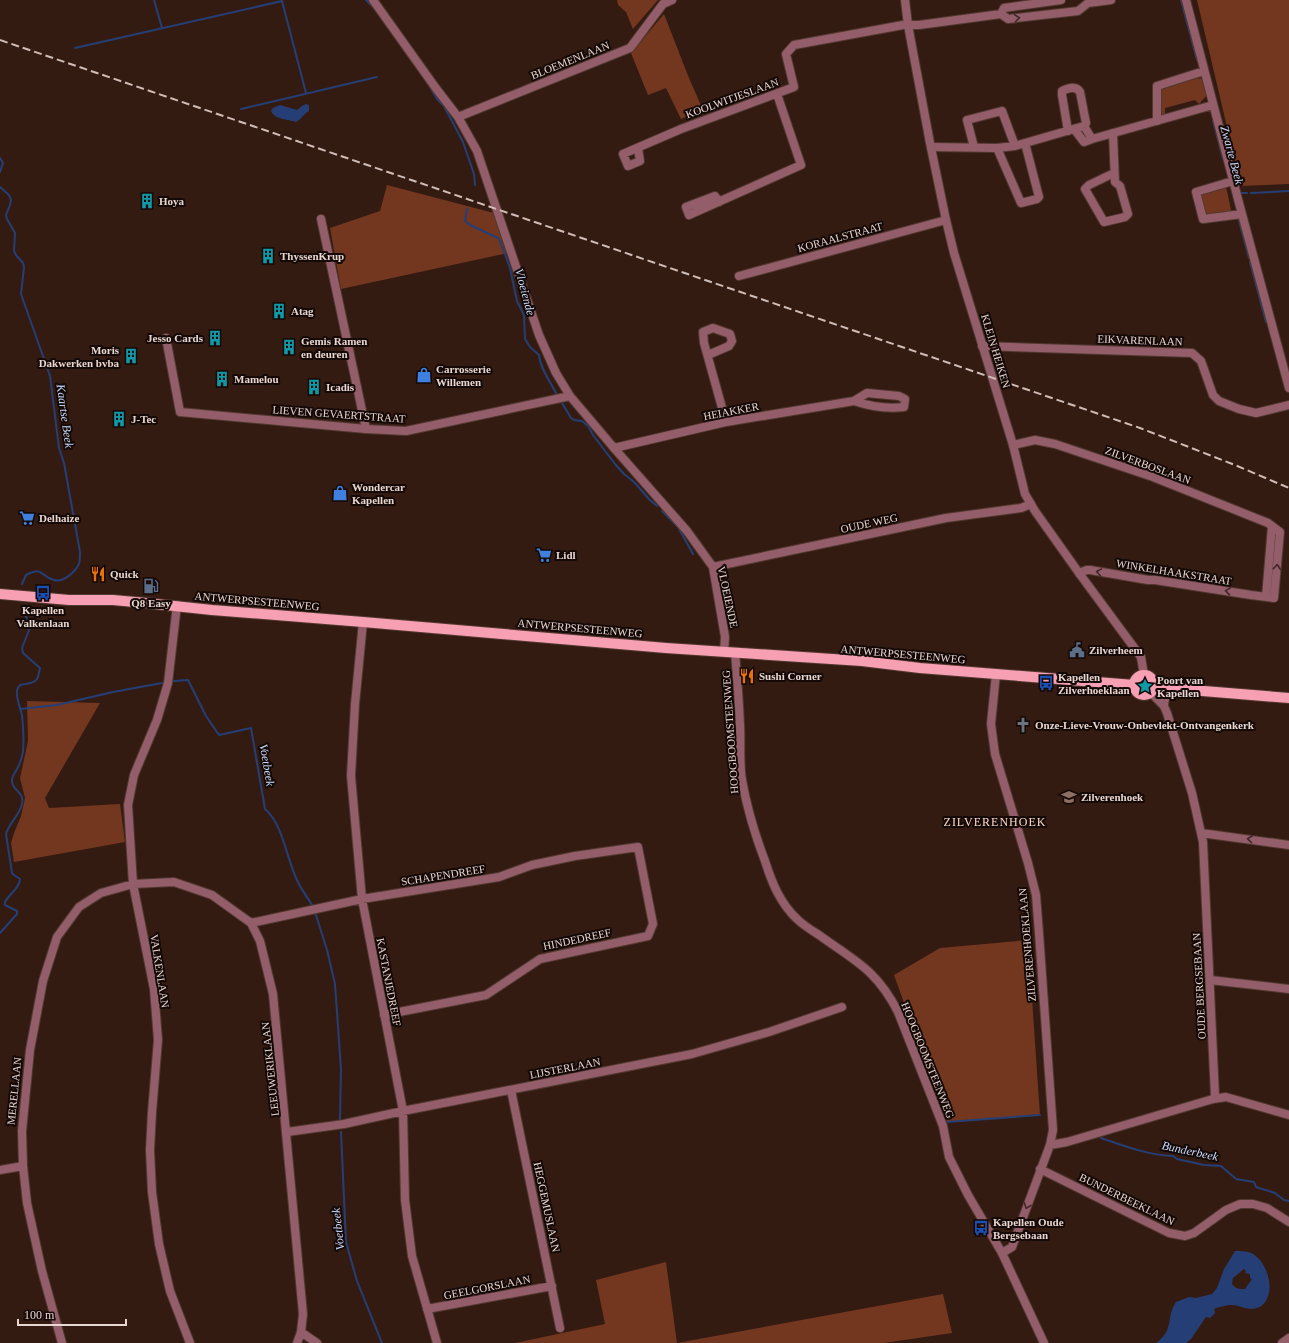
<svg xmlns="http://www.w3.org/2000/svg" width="1289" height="1343" viewBox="0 0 1289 1343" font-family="Georgia,serif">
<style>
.green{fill:#73361f}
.water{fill:#253f76;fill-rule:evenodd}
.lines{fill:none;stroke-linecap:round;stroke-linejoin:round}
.stream{stroke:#253f76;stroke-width:2}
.minor-casing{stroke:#513930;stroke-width:10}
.tertiary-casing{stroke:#513930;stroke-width:10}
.primary-casing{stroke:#513930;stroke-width:12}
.minor{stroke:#935d69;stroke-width:8}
.tertiary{stroke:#935d69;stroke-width:8}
.primary{stroke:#f79fb3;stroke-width:10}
.rail{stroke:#d0bdb7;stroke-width:2;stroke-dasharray:8 4;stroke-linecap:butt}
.oneway{stroke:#402629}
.labels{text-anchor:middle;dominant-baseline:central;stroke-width:4;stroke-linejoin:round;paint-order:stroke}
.street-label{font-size:11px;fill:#e8d6d0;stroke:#140906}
.poi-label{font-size:11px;font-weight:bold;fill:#e8d6d0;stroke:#140906;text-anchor:start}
.water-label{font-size:12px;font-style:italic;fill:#cadcfe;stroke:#140906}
.neighbourhood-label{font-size:12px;letter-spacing:1px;fill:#fcd9cc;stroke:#140906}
</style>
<rect width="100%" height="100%" fill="#341b12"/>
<path class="green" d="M 617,0 L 658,0 L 633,29 L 626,12 L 618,5 Z
M 1197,0 L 1289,0 L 1289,184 L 1241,186 Z
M 664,14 L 689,78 L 703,110 L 681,119 L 666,88 L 648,95 L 631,53 Z
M 1196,78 L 1203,79 L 1207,95 L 1199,104 L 1195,100 L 1165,108 L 1165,115 L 1160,116 L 1160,89 Z
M 387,185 L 494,213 L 508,253 L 341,289 L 330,228 L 380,211 Z
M 1226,187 L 1232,214 L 1207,215 L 1204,213 L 1200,195 L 1203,192 Z
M 27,701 L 100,703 L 45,798 L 49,808 L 120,804 L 125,842 L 14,862 L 11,843 L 14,833 L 21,816 L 25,798 L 20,778 L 28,741 Z
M 1028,940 L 1040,1115 L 947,1122 L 894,975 L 940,948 Z
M 666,1262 L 677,1343 L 943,1294 L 952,1333 L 884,1343 L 515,1343 L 605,1324 L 596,1280 Z"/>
<path class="water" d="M 306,104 L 309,105 L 309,111 C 303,114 301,120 296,122 C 288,119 275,120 271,111 L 273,108 L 280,105 L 297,110 L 302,106 Z
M 1235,1251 C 1240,1251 1246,1251 1251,1253 C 1267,1260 1278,1294 1261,1306 C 1250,1313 1242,1305 1231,1305 C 1226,1305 1221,1307 1216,1308 L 1214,1309 L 1215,1313 L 1210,1318 L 1206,1317 L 1191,1339 L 1186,1343 L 1156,1343 C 1175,1329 1165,1320 1176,1302 L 1189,1297 L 1196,1298 L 1212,1294 L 1217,1288 L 1224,1269 ZM 1244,1269 L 1246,1271 L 1245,1273 L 1250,1274 L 1250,1278 L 1252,1279 L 1245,1289 C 1239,1289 1236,1289 1232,1284 L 1233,1278 Z"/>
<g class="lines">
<path class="stream" d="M 154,0 L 162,28
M 366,0 L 376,10
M 1181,0 L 1197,60
M 75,48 L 282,1 L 306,93
M 427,82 L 437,99 L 444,106 L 463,142 L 474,174 L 475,185
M 241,109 L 377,77
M 1213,121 L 1223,159
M 0,158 L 3,163 L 0,172
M 0,187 L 9,195 L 11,200 L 10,205 L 6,215 L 7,219 L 15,233 L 14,251 L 16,255 L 23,263 L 24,267 L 21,294 L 50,376 L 59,448 L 64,463 L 80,552 C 80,556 80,561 79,564 C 75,572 63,583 54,580 C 39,576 44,566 26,575 L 22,584
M 1242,193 L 1247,193
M 1251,193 L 1289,191
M 467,209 L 465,221 L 470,225 L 498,238 L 500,241 L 510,268 L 517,301 L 524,315 L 525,339 L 530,347 L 539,355 C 540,368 550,381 556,393
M 1239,221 L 1249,258
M 1250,262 L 1266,322
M 562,403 L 571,418 L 574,420 L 582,421 L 588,426 L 593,435 L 615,464 L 624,474 L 634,482 L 649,499 L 657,506
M 662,511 L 678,527 L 693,554
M 174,681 L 188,680 L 206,716 L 219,735 L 251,728 L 265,809 C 283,824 287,860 297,880 C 301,889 307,897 312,905
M 20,709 L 57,705 L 113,692 L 162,683
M 316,915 L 327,950 L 335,984 L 341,1069 L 340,1119
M 0,933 L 17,914 L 17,911 L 5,905 L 5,902 C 9,894 20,888 20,879 L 14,875 L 12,873 L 6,834 C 9,823 19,816 22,804 C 25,791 11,791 12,780 C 12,776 15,773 17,769 C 20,764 22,757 23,752 C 24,742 23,725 22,715 C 20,707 16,699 17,690 C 19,680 32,687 37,679 C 39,676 39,671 40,668 L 23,653 L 22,648 L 31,625 C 28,618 22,615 22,606
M 947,1122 L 1040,1115
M 341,1132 L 346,1242 L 357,1281 L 382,1343
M 1101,1138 C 1124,1146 1148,1155 1173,1156 L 1177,1159 L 1204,1165 L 1221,1166 L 1236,1179 L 1254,1182 L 1256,1187 L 1275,1193 L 1284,1200 L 1289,1201"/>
<g class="minor-casing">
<path id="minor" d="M 373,0 L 435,87 L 458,117 L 477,151 L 539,335 L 556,373 L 570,396 L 614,448 L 687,531 L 713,567 L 725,637 L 724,652
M 1061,0 L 1004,8 L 1001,14 L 1008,19 L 1078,11 L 1088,3 L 1111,0
M 1186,0 L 1239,203 L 1289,388
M 458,117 L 630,48 L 663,4 L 672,0
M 1157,121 L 1157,86 L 1204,71
M 1074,129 L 1084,142 L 1092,139
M 1068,131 L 1062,95 L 1062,91 C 1068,88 1076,85 1080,92 L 1086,123 L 1084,126
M 1113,133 L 1115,182 L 1120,186 L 1128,214 L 1125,217 L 1104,222 L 1085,189 L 1089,185 L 1114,173
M 931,147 L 997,148 L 1015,146 L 1084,126 L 1092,139 L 1213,105
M 974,147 L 967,120 L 1002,111 L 1015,146
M 638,148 L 640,161 L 628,166 L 623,154 L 681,129 L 794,87 L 786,54 L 794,45 L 903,25 L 919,25 L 1001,14
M 997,148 L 1021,203 L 1037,199 L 1039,197 L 1025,143
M 1233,181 L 1196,192 L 1203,219 L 1242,214
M 719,202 L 715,196 L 686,207 L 689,215 L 801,165 L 777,94
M 321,219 L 366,429
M 739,276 L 946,220
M 166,338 L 180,412 L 366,429 L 406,431 L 570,396
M 982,346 L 1192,353 L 1201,361 L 1213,395 L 1219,401 L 1239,409 L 1256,413 L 1289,405
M 708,355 L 729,346 L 732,341 L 730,334 L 713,328 L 703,332 L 704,343 L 726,422
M 1013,445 L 1035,440 L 1055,444 L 1153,477 L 1268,523 L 1280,532 L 1274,598 L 1251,595 L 1155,580 L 1148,580 L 1090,570 L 1087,570 L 1079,573
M 614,448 L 726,422 L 854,401 C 869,406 888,409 904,407 L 905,399 L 899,396 L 867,393 L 854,401
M 713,567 L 946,518 L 1021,508 L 1031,504
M 1266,597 L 1272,526
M 177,605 L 168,683 L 157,720 L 134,775 L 128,805 L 133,884 L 154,989 L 158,1040 L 152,1112 L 150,1150 L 152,1192 L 159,1244 L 170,1291 L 190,1343
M 363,622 L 355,704 L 351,776 L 362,899 L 403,1111 L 405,1200 L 412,1256 L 437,1343
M 996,674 L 991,724 L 995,754 L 1028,863 L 1036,895 L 1039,933 L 1053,1130 L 1050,1145 L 1012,1247 L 1002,1253
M 1151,693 L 1164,706 L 1167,713 L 1192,793 L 1203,842 L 1215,1096 L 1213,1099
M 1164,706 C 1164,697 1168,693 1174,688
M 1201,833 L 1289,845
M 251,923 L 362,899 L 499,877 L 532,865 L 575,856 L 638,847 L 653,924 L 648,936 L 540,959 L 486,995 L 384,1015
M 1210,980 L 1289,989
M 511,1090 L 560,1328
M 287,1132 L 344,1124 L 403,1111 L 692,1054 L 769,1032 L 842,1007
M 1050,1145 L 1067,1142 L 1213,1099 L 1226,1097 L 1289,1115
M 1040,1169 L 1169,1233 L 1185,1236 L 1194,1233 L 1226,1210 L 1240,1204 L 1253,1204 L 1267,1208 L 1289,1222
M 0,1170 L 23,1166
M 427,1309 L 552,1286
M 301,1332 L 317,1343
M 62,1343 L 42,1271 L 27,1203 L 23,1166 L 22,1131 L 30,1050 L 43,981 L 57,937 L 79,907 L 101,893 L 133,884 L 174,882 L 212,895 L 251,923 L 260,941 L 273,994 L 303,1314 L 301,1332 L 297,1343
M 1282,1343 L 1289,1338"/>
</g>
<g class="tertiary-casing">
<path id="tertiary" d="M 905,0 L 908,25 L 930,143 L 946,220 L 954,253 L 1013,445 L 1025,494 L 1035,511 L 1079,573 L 1141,657 L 1144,675
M 735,652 C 737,676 739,701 740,725 C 741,743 739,762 742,780 C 747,808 755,835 765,861 C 772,883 780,903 797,919 C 803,925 811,930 819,935 C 855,961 877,970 898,1012 L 943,1126 L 949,1157 L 968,1195 L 1002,1253 L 1044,1343"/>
</g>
<g class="primary-casing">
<path id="primary" d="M 0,594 L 69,600 L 113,600 L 146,603 L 212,610 L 363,622 L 666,648 L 862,661 L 920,668 L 1134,685
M1134 685a10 10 0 1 1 20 0a10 10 0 1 1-20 0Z
M 1154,687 L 1289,698"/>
</g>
<use href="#minor" class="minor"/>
<use href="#tertiary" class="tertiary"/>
<use href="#primary" class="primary"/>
<path class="rail" d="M 0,40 L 1140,428 L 1235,465 L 1289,488"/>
</g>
<defs><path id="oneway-chevron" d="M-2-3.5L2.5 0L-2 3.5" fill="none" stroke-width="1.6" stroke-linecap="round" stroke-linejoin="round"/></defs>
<g class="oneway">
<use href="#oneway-chevron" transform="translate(1017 18) rotate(-7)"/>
<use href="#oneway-chevron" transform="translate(1277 567) rotate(-85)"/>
<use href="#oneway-chevron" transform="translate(1099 572) rotate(-170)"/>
<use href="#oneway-chevron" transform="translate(1228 591) rotate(-171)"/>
<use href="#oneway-chevron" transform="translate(1250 839) rotate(-172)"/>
<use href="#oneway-chevron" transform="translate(1027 1206) rotate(110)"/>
</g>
<defs>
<g id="building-bare" transform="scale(1.2)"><path d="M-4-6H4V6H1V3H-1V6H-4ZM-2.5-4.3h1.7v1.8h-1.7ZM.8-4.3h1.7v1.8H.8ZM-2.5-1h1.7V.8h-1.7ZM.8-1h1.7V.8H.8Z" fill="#0f9aa8" stroke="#140906" stroke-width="2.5" paint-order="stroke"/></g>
<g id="shop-bare" transform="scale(1.2)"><path d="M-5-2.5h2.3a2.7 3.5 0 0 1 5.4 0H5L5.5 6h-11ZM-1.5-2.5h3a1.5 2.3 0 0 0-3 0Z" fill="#3f7fe0" stroke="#140906" stroke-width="2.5" paint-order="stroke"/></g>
<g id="supermarket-bare" transform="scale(1.2)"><path d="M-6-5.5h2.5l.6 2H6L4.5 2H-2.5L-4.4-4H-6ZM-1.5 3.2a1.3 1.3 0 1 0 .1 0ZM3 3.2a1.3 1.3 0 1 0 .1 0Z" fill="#3f7fe0" stroke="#140906" stroke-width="2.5" paint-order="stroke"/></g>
<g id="restaurant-bare" transform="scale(1.2)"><path d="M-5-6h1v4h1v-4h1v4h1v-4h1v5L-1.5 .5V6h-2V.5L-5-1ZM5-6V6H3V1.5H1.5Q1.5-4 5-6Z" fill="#e8710a" stroke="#140906" stroke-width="2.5" paint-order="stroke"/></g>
<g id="fuel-bare" transform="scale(1.2)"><path d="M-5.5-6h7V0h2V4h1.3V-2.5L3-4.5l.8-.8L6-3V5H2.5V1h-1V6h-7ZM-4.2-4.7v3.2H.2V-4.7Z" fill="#5c6f8a" stroke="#140906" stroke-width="2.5" paint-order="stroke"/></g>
<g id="bus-bare" transform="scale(1.2)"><path d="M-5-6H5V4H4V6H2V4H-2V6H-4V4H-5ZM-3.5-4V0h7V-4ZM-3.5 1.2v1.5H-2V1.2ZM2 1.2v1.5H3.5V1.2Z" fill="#1a4fb4" stroke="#140906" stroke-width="2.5" paint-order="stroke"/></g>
<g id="civic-bare" transform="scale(1.2)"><path d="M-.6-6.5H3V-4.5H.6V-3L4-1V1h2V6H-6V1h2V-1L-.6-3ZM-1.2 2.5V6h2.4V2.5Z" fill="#5c6f8a" stroke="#140906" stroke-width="2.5" paint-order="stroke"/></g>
<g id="sight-bare" transform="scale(1.2)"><path d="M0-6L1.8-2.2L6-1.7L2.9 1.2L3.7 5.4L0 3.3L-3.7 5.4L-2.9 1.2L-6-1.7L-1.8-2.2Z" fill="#0f9aa8" stroke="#140906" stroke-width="2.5" paint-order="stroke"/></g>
<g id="church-bare" transform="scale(1.2)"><path d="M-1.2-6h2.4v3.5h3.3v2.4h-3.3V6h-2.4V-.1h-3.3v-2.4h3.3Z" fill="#6b7280" stroke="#140906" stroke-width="2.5" paint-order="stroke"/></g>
<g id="school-bare" transform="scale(1.2)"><path d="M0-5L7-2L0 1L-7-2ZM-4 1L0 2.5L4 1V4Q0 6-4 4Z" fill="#8d6e63" stroke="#140906" stroke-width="2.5" paint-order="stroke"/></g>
</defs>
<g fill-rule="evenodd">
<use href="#building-bare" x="147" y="201"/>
<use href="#building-bare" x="268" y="256"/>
<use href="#building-bare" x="279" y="311"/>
<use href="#building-bare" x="215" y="338"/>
<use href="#building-bare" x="289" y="347"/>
<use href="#building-bare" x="131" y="356"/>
<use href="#shop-bare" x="424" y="375"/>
<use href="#building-bare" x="222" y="379"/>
<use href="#building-bare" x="314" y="387"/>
<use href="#building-bare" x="119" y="419"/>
<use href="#shop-bare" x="340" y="493"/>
<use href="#supermarket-bare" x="27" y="518"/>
<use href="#supermarket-bare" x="544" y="555"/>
<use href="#restaurant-bare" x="98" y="574"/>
<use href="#fuel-bare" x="151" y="586"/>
<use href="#bus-bare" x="43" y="593"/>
<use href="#civic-bare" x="1077" y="650"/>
<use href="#restaurant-bare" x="747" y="676"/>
<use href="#bus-bare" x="1046" y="683"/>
<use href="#sight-bare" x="1145" y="686"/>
<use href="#church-bare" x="1023" y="725"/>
<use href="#school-bare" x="1069" y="797"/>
<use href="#bus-bare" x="981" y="1228"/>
</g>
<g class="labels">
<g class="street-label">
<text transform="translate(570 60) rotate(-22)">BLOEMENLAAN</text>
<text transform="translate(732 98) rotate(-20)">KOOLWITJESLAAN</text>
<text transform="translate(840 237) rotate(-15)">KORAALSTRAAT</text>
<text transform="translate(1140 340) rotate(2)">EIKVARENLAAN</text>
<text transform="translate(996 351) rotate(73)">KLEIN HEIKEN</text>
<text transform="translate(731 411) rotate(-11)">HEIAKKER</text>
<text transform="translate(339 414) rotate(4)">LIEVEN GEVAERTSTRAAT</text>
<text transform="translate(1148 465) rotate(20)">ZILVERBOSLAAN</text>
<text transform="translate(869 523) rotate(-12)">OUDE WEG</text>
<text transform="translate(1174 572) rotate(9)">WINKELHAAKSTRAAT</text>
<text transform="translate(728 597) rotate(78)">VLOEIENDE</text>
<text transform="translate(257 601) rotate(5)">ANTWERPSESTEENWEG</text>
<text transform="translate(580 628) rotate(5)">ANTWERPSESTEENWEG</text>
<text transform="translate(903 654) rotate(5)">ANTWERPSESTEENWEG</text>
<text transform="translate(730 732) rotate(-94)">HOOGBOOMSTEENWEG</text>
<text transform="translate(443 875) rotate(-9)">SCHAPENDREEF</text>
<text transform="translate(577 939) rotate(-12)">HINDEDREEF</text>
<text transform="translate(1027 945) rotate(-95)">ZILVERENHOEKLAAN</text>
<text transform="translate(160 971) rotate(81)">VALKENLAAN</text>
<text transform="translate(389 982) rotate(79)">KASTANJEDREEF</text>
<text transform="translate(1199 986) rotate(-93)">OUDE BERGSEBAAN</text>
<text transform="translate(928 1060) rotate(68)">HOOGBOOMSTEENWEG</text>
<text transform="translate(565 1068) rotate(-11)">LIJSTERLAAN</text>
<text transform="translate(270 1069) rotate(-96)">LEEUWERIKLAAN</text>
<text transform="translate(14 1091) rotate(-84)">MERELLAAN</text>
<text transform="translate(1127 1199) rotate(26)">BUNDERBEEKLAAN</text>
<text transform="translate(547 1207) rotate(78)">HEGGEMUSLAAN</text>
<text transform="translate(487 1287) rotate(-11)">GEELGORSLAAN</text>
</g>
<g class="poi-label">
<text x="159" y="201">Hoya</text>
<text x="280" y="256">ThyssenKrup</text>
<text x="291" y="311">Atag</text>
<text x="203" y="338" text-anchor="end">Jesso Cards</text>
<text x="301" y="341">Gemis Ramen<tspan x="301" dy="13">en deuren</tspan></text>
<text x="119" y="350" text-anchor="end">Moris<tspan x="119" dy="13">Dakwerken bvba</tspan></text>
<text x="436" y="369">Carrosserie<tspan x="436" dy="13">Willemen</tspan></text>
<text x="234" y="379">Mamelou</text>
<text x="326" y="387">Icadis</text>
<text x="131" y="419">J-Tec</text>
<text x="352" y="487">Wondercar<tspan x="352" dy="13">Kapellen</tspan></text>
<text x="39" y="518">Delhaize</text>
<text x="556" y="555">Lidl</text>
<text x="110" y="574">Quick</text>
<text x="151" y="603" text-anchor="middle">Q8 Easy</text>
<text x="43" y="610" text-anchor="middle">Kapellen<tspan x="43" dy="13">Valkenlaan</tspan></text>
<text x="1089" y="650">Zilverheem</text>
<text x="759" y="676">Sushi Corner</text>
<text x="1058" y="677">Kapellen<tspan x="1058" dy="13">Zilverhoeklaan</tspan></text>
<text x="1157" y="680">Poort van<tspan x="1157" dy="13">Kapellen</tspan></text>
<text x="1035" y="725">Onze-Lieve-Vrouw-Onbevlekt-Ontvangenkerk</text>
<text x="1081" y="797">Zilverenhoek</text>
<text x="993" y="1222">Kapellen Oude<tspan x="993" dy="13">Bergsebaan</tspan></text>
</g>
<g class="water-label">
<text transform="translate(1232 155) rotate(75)">Zwarte Beek</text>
<text transform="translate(525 292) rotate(75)">Vloeiende</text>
<text transform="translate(65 416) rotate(82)">Kaartse Beek</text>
<text transform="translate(267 765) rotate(80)">Voetbeek</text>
<text transform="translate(1190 1151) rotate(12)">Bunderbeek</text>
<text transform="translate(338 1229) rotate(-96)">Voetbeek</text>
</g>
<g class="neighbourhood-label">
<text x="995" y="822">ZILVERENHOEK</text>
</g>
</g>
<path d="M18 1319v6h108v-6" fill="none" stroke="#e8d6d0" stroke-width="2"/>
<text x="24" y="1319" font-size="12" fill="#e8d6d0" stroke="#140906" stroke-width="3" paint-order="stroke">100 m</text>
</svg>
